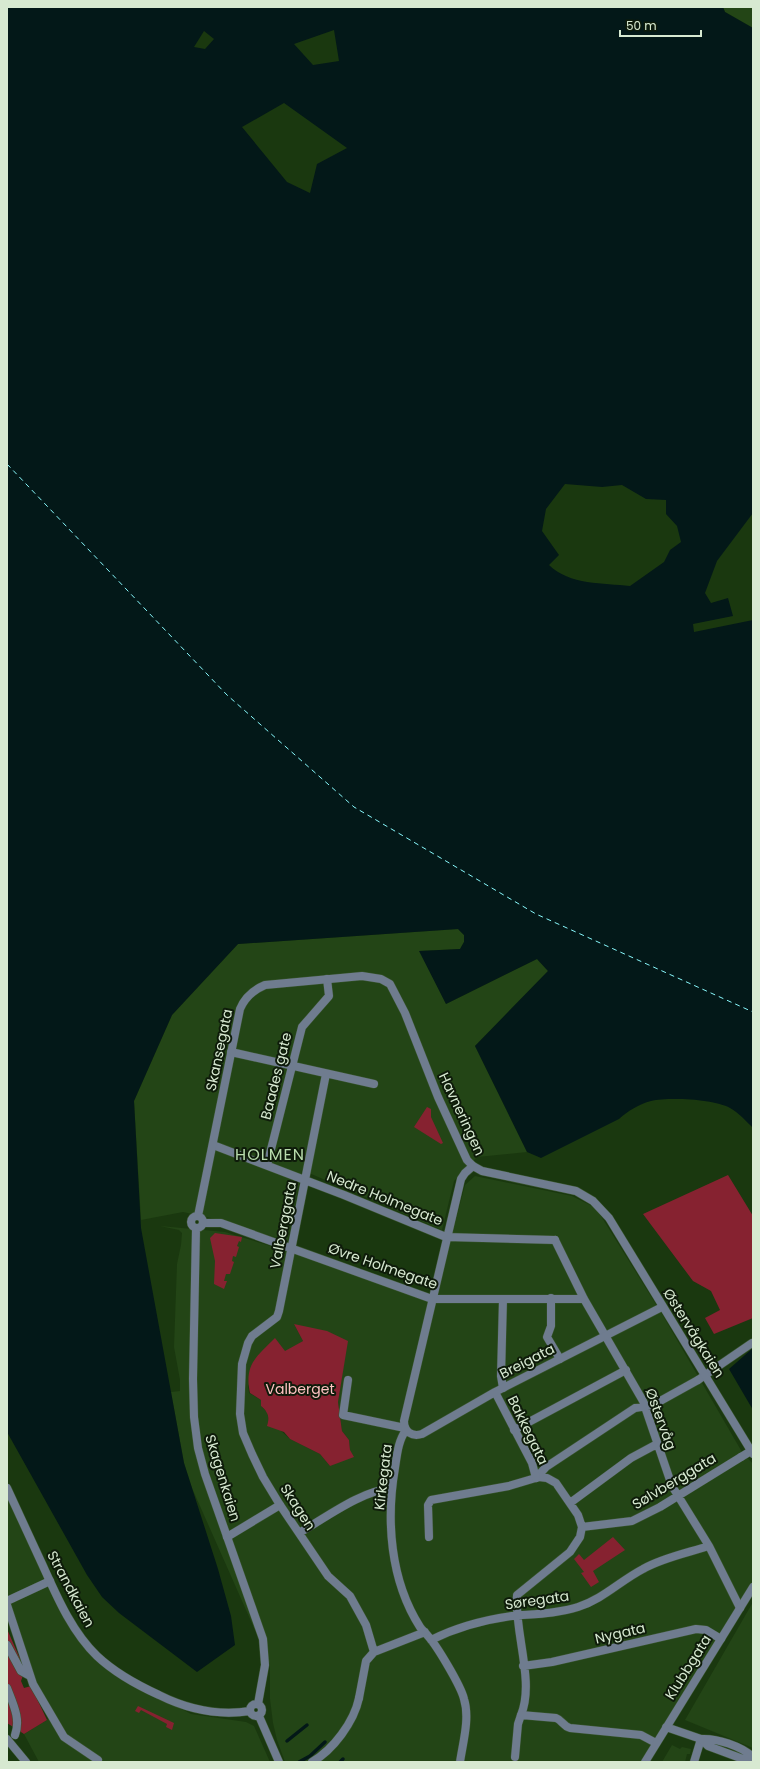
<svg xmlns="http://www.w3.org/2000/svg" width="760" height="1769" viewBox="0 0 760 1769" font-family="Poppins,sans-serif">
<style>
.built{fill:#234516;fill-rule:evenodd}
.green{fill:#862230}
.water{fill:#031818;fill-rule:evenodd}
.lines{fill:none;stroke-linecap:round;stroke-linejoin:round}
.stream{stroke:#031818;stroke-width:3.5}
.ferry{stroke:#88f8fc;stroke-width:1;stroke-dasharray:5 4;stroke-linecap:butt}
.pedestrian-casing{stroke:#38542e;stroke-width:9}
.minor-casing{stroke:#38542e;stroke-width:9}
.tertiary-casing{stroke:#38542e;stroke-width:9}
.pedestrian{stroke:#6f7c8f;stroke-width:8}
.minor{stroke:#6f7c8f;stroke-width:8}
.tertiary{stroke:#6f7c8f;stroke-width:8}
.labels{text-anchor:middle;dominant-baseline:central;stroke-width:4;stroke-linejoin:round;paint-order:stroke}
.street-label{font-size:14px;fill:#d7e9d1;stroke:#0e1b0a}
.park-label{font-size:14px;fill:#fec2c2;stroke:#0e1b0a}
.quarter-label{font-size:16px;letter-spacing:1px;fill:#b8dcac;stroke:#0e1b0a}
</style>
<rect width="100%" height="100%" fill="#1a380f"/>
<path class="built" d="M 723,7 L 753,7 L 753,28 L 725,12 Z
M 458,929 L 464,935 L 464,942 L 460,949 L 420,951 L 446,1004 L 537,959 L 548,971 L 475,1046 L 527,1152 L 477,1157 L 454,1181 L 442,1230 L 302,1170 L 288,1241 L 220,1220 L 183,1212 L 141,1220 L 134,1101 L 172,1015 L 238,944 Z
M 475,1176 L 572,1196 L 596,1208 L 662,1314 L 742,1452 L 753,1464 L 753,1587 L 645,1762 L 285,1762 L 277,1740 L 273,1723 L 270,1699 L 270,1664 L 192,1488 L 184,1463 L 171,1392 L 180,1391 L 180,1380 L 174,1347 L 177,1264 L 181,1245 L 182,1233 L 179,1230 L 160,1226 L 225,1232 L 300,1255 L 434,1304 L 465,1185 ZM 294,1324 L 347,1341 L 338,1402 L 342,1431 L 349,1440 L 350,1450 L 330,1466 L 320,1454 L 290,1439 L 269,1420 L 267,1412 L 261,1406 L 261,1400 L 249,1393 L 248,1386 L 275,1339 L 285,1352 L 303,1341 Z
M 7,1488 L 44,1568 L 85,1643 L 133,1683 L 191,1714 L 246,1722 L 254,1726 L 270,1762 L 39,1762 L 24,1734 L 47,1720 L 51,1714 L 37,1690 L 7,1605 Z
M 753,1602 L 753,1748 L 685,1720 Z
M 672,1745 L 680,1749 L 682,1747 L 691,1749 L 690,1754 L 687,1754 L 685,1762 L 662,1762 Z"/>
<path class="green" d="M 427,1107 L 431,1109 L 431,1117 L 443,1143 L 441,1144 L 414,1127 Z
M 728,1175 L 753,1216 L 753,1318 L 714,1334 L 705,1318 L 720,1310 L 711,1291 L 693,1281 L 643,1214 Z
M 215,1233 L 242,1237 L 241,1242 L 239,1241 L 237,1246 L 239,1247 L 236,1257 L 233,1256 L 232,1261 L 234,1262 L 230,1274 L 226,1274 L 224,1281 L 227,1281 L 224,1289 L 214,1284 L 215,1261 L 210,1238 Z
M 294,1324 L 327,1331 L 348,1341 L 338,1402 L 342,1431 L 349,1440 L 350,1450 L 354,1457 L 330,1466 L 320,1454 L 290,1439 L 284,1432 L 267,1426 C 270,1417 268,1412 261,1406 L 261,1400 L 250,1393 C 244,1365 256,1357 275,1338 L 285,1351 L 303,1341 Z
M 613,1537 L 625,1550 L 593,1571 L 599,1582 L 591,1587 L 581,1573 L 584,1572 L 574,1559 L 579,1554 L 584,1560 Z
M 7,1629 L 25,1670 L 21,1681 L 24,1688 L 31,1686 L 47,1720 L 24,1734 L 7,1723 Z
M 138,1706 L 174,1723 L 172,1730 L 166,1727 L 167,1724 L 141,1710 L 139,1713 L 135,1711 Z"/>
<path class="water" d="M 7,7 L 723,7 L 725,12 L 753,28 L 753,513 L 717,561 L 705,593 L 711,603 L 728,598 L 733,616 L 693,624 L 694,632 L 753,620 L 753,1128 C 746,1121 739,1113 730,1108 C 714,1099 669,1097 651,1101 C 639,1104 628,1111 619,1119 L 541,1158 L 527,1152 L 475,1046 L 548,971 L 537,959 L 446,1004 L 419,951 L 460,949 L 464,942 L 464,935 L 458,929 L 238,944 L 172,1015 L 134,1101 L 141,1228 L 184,1463 L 218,1569 L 231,1616 L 235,1645 L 197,1672 L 119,1613 L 102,1597 L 87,1575 L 7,1432 ZM 334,30 L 339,61 L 313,65 L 294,44 ZM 204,31 L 214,39 L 205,49 L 194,47 ZM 284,103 L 347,148 L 317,164 L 310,193 L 287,182 L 242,127 ZM 565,484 L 602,487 L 622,485 L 646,499 L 666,500 L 666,514 L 677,526 L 681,542 L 670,550 L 664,562 L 630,586 C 604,583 569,585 549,565 L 559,555 L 542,531 L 546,509 Z
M 753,1348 L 753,1410 L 729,1369 Z"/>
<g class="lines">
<path class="stream" d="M 287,1741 L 307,1725
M 299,1762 L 310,1756 L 325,1742
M 340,1762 L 343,1759"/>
<path class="ferry" d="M 7,464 L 227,695 L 354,807 L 536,914 L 753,1012"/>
<g class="pedestrian-casing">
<path id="pedestrian" d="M 203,1223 L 221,1223 L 432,1299 L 584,1299
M 555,1240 L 584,1299 L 643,1401 L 672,1486 L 709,1546 L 740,1608
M 551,1298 L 551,1326 L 547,1337 L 560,1359
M 503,1299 L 501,1376 L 503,1388
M 348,1380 L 343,1415 L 405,1428
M 406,1430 C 398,1441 397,1455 395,1468 C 386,1520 390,1580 420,1627 C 422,1630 425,1632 428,1636 C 437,1646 461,1686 464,1699 C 470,1718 463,1742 460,1762
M 514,1430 L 626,1370
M 536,1478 L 546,1467 L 635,1408 L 653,1405 L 698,1380
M 570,1503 L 631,1458 L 657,1444
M 280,1505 L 328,1576 L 350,1596 L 366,1625 L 374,1652 L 366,1661 L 359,1698
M 582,1527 L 632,1521 L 660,1507 L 741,1457
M 299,1533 C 322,1520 365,1488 392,1489
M 429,1537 L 428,1505 L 431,1500 L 509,1486 L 539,1477 L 547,1478 L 556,1483 L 578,1515 L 582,1527 L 580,1537 L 570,1552 L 517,1595 C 514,1631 535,1682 521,1715
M 431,1640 C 457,1627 483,1620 512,1616 C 534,1614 556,1614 578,1607 C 603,1599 620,1581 643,1569 C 662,1558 687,1553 709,1546
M 374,1652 L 425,1632
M 523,1666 L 552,1662 L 696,1629 L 706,1630 L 721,1639
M 7,1688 C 13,1704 21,1719 15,1735"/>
</g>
<g class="minor-casing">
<path id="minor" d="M 231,1052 L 374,1084
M 213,1145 L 344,1195 L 446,1237 L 555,1240
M 267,1165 L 302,1027 L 329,996 L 327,979
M 473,1166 L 465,1173 L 461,1179 L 404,1421 C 404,1432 412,1437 422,1434 L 495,1392 L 662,1307
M 698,1380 L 752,1343
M 495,1392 L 532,1463 L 536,1478
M 741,1457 L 751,1451
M 227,1537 L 280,1505 L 263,1477 L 252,1454 L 243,1433 L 240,1414 L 242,1364 L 248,1343 L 252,1336 L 277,1317 L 279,1311 L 326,1074
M 7,1601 L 50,1581
M 7,1605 L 33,1684 L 64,1737 L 98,1760
M 7,1645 L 21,1671 L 30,1676
M 515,1757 L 518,1724 L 521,1715 L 556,1718 C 562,1720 563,1726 570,1728 L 641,1735 L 656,1743
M 312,1762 C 333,1750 354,1722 359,1698
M 694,1762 L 701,1739"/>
</g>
<g class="tertiary-casing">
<path id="tertiary" d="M191 1222a6 6 0 1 1 12 0a6 6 0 1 1-12 0Z
M 198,1216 L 240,1009 C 245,997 253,990 265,985 L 362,976 L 381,979 L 390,984 L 405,1013 L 438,1097 L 467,1160 L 473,1166 L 482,1171 L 576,1191 L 593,1201 L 609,1218 L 753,1454
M 196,1229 L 193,1379 L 194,1417 L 198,1448 L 205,1474 L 263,1639 L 265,1665 L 258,1704
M 7,1488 C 19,1514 31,1540 43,1566 C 57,1597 72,1632 97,1656 C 115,1673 137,1685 159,1695 C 187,1709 218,1716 250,1711
M250 1710a6 6 0 1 1 12 0a6 6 0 1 1-12 0Z
M 259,1716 L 279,1762
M 666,1727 L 701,1739 L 708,1746 L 743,1759 L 753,1758
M 7,1739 L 26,1762
M 701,1739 C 717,1738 741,1746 753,1757
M 645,1762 L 753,1587"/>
</g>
<use href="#pedestrian" class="pedestrian"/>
<use href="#minor" class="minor"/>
<use href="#tertiary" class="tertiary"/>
</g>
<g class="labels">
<g class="street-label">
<text transform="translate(219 1050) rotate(-78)">Skansegata</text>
<text transform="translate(276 1076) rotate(-76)">Baades gate</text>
<text transform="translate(462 1114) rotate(65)">Havneringen</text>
<text transform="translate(385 1198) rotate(22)">Nedre Holmegate</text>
<text transform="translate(283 1225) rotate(-79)">Valberggata</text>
<text transform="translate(383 1266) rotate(19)">Øvre Holmegate</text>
<text transform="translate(694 1333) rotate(58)">Østervågkaien</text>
<text transform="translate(527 1361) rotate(-27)">Breigata</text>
<text transform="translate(661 1419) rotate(70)">Østervåg</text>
<text transform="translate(528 1430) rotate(64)">Bakkegata</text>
<text transform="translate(383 1477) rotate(-83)">Kirkegata</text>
<text transform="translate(223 1478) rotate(73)">Skagenkaien</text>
<text transform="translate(674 1481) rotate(-31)">Sølvberggata</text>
<text transform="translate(298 1507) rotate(57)">Skagen</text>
<text transform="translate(71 1589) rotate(62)">Strandkaien</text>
<text transform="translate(537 1600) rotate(-8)">Søregata</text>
<text transform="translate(620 1633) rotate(-13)">Nygata</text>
<text transform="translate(688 1667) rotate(-58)">Klubbgata</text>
</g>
<g class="park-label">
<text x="300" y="1389">Valberget</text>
</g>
<g class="quarter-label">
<text x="270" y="1154">HOLMEN</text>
</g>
</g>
<rect width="760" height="1769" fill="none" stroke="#d7e9d1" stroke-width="16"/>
<path d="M620 30v6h81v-6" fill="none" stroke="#d7e9d1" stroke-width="2"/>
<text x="626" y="30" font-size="12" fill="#d7e9d1" stroke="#0e1b0a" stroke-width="3" paint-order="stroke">50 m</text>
</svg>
